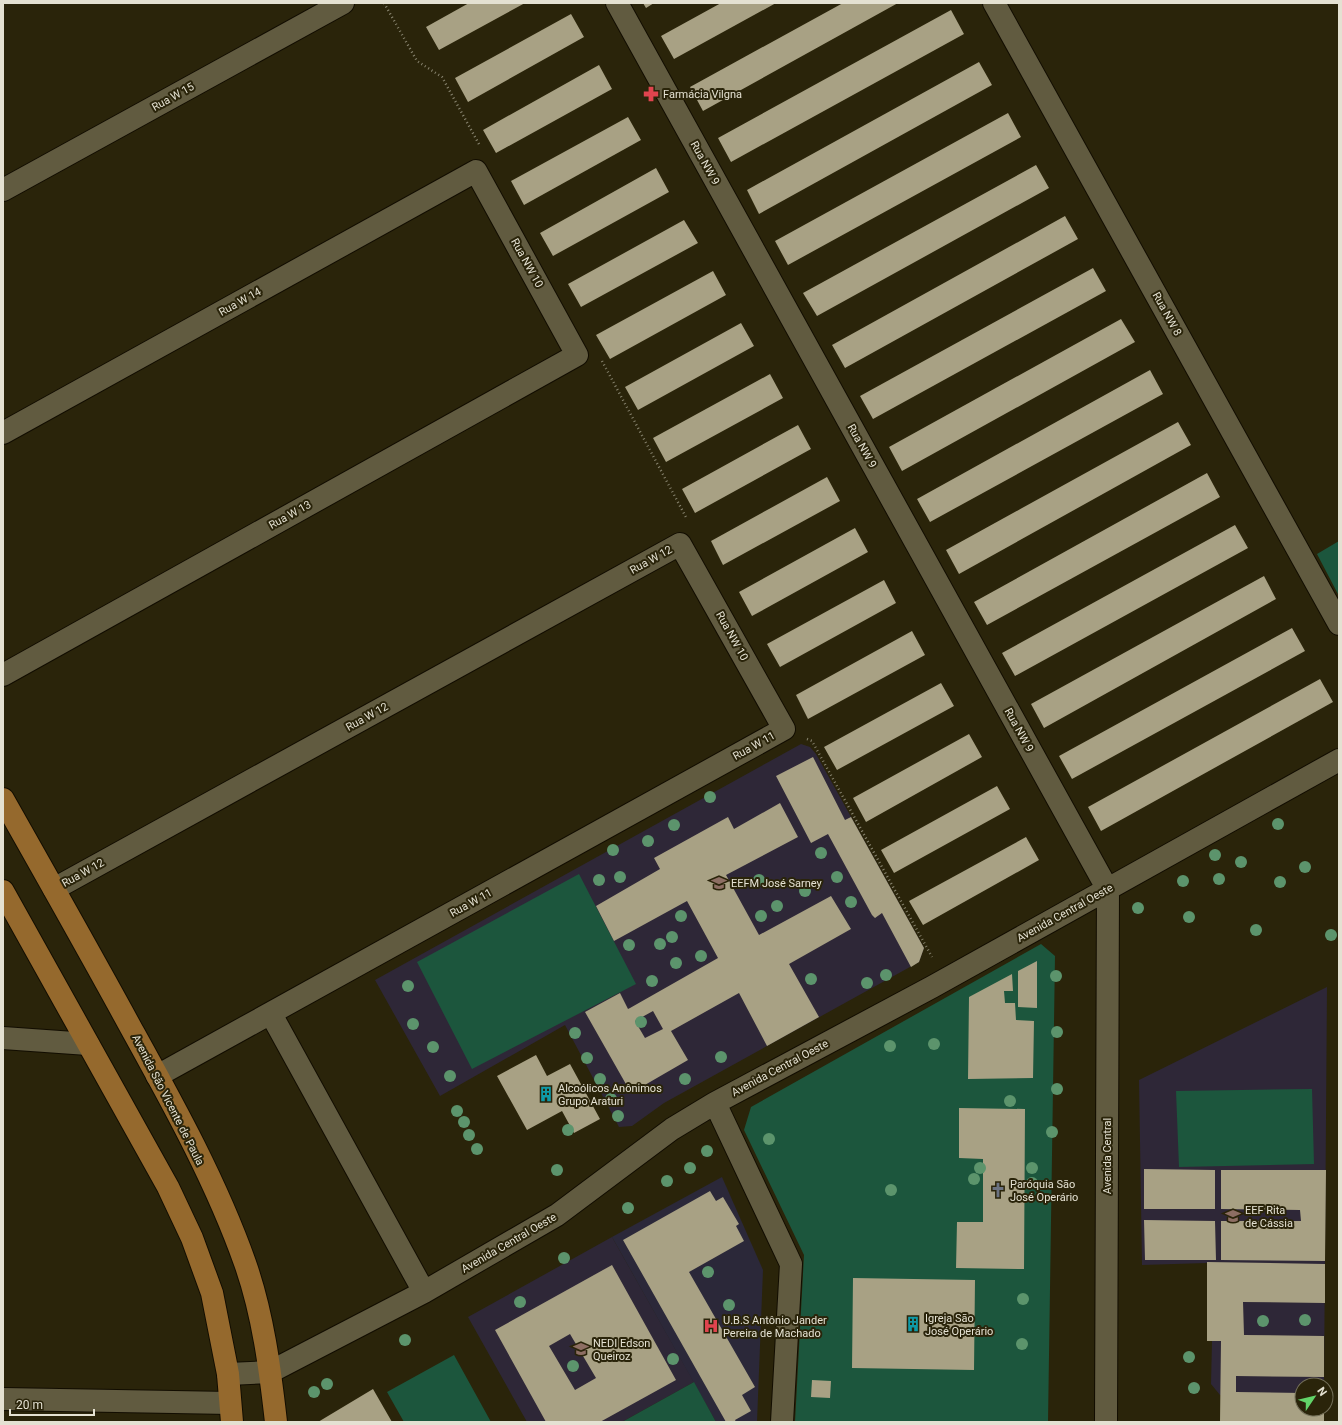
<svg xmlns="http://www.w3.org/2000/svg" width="1342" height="1425" viewBox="0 0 1342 1425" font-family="Roboto,sans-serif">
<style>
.education{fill:#2e2737}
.medical{fill:#2b2839}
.green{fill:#1c563d}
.building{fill:#a8a184;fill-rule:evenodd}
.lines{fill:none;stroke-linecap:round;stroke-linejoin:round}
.minor-casing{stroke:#120d00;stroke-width:24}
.major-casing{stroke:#120d00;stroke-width:24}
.path{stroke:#87836e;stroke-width:2.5;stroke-dasharray:1 3;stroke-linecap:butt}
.minor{stroke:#615b40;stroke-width:22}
.major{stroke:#95692d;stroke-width:22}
.tree{fill:#5c946c}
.labels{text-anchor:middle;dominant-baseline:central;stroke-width:4;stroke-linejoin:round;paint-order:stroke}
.poi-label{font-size:11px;fill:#e4e1d2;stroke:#2a240a;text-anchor:start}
.street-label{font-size:11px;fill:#e4e1d2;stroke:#2a240a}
</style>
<rect width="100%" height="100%" fill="#2a240a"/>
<path class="education" d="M 801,744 L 810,747 L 816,754 L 924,948 L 919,962 L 664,1103 L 632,1126 L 619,1127 L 565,1025 L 440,1096 L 375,980 Z
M 1327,987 L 1324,1385 L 1302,1385 L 1302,1409 L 1324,1422 L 1220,1395 L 1211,1384 L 1212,1341 L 1207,1341 L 1207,1263 L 1142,1265 L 1139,1080 Z
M 612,1237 L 694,1382 L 622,1422 L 527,1422 L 468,1317 Z"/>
<path class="medical" d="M 722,1177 L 763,1270 L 757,1422 L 716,1422 L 612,1237 Z"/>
<path class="green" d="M 1339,541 L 1339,596 L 1317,554 Z
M 579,874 L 636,984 L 472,1069 L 417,962 Z
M 1041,944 L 1055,956 L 1048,1422 L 795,1422 L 804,1255 L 744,1130 L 751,1107 Z
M 1312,1089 L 1314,1164 L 1179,1167 L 1176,1091 Z
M 454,1355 L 491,1422 L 404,1422 L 387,1392 Z
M 694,1382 L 716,1422 L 622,1422 Z"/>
<path class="building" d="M 469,3 L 525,3 L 439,50 L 426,27 Z
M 643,3 L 654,3 L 646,8 Z
M 721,3 L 776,3 L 674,59 L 661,36 Z
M 843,3 L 898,3 L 703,111 L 690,87 Z
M 951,10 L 964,34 L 731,162 L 718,138 Z
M 571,14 L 584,37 L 468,102 L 455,78 Z
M 979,62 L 992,85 L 759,214 L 747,190 Z
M 599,65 L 612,89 L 496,153 L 483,130 Z
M 1008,113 L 1021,137 L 788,265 L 775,241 Z
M 628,117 L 641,140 L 524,205 L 511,181 Z
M 1036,165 L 1049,188 L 817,316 L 803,293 Z
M 656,168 L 669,192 L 553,256 L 540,233 Z
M 1065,216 L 1078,239 L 845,368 L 832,345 Z
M 684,220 L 698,243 L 581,307 L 568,284 Z
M 1093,268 L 1106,291 L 873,419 L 860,396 Z
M 713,271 L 726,295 L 610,359 L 596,335 Z
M 1121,319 L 1135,342 L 902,471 L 889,447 Z
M 741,323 L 754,346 L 638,410 L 625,387 Z
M 1150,370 L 1163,394 L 930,522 L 917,499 Z
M 770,374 L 783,398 L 666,462 L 653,438 Z
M 1178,422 L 1191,445 L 959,574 L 946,550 Z
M 798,425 L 811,449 L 695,513 L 682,489 Z
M 1207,473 L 1220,497 L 987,625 L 974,602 Z
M 827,477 L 840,501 L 723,565 L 711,541 Z
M 1235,525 L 1248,548 L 1015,676 L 1002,653 Z
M 855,528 L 868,552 L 752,616 L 739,592 Z
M 1264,576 L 1276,599 L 1044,728 L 1031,704 Z
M 884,580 L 896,603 L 780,667 L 767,644 Z
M 1292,628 L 1305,651 L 1072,779 L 1059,756 Z
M 912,631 L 925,655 L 808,719 L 796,695 Z
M 1320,679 L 1333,702 L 1101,831 L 1088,807 Z
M 941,683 L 954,706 L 837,770 L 824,747 Z
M 969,734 L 982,757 L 866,822 L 853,798 Z
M 813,757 L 845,820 L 851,817 L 924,948 L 919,962 L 911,967 L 882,913 L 875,918 L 872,915 L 828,834 L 811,843 L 776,776 Z
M 997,786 L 1010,809 L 894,873 L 881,850 Z
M 780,803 L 798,837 L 726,875 L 759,935 L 831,896 L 851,929 L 789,964 L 819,1017 L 767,1046 L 739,993 L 671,1031 L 688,1060 L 631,1093 L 585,1012 L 620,993 L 628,1009 L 630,1008 L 718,958 L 687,901 L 614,941 L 596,906 L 660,869 L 654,858 L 728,817 L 734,829 ZM 653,1011 L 663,1029 L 645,1038 L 635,1021 Z
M 1026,837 L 1039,860 L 923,925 L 909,901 Z
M 1037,961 L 1037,1008 L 1018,1007 L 1018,971 Z
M 1012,974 L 1013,991 L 1004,991 L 1005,1003 L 1015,1003 L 1016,1020 L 1034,1021 L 1033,1078 L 968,1079 L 969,997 Z
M 536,1055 L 547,1076 L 570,1064 L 600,1119 L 574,1133 L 562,1111 L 527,1130 L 497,1076 Z
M 959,1108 L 1025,1109 L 1024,1269 L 956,1268 L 957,1222 L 983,1222 L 983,1159 L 959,1158 Z
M 1144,1169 L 1215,1170 L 1215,1209 L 1144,1209 Z
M 1221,1170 L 1326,1170 L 1325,1261 L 1221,1260 L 1221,1221 L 1301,1221 L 1300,1210 L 1221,1209 Z
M 710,1191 L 716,1201 L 723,1197 L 739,1224 L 736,1226 L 744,1241 L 689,1272 L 755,1387 L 742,1395 L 751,1411 L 735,1420 L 736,1422 L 726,1422 L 623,1240 Z
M 1144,1220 L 1215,1221 L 1216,1260 L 1145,1260 Z
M 1207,1262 L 1325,1264 L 1325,1303 L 1243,1302 L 1244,1335 L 1324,1336 L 1324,1377 L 1236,1376 L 1236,1392 L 1302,1393 L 1302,1409 L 1324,1409 L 1324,1422 L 1220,1422 L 1221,1341 L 1207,1341 Z
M 612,1265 L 676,1380 L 600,1422 L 546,1422 L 495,1330 ZM 570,1334 L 596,1378 L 575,1390 L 549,1346 Z
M 853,1278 L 975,1280 L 974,1370 L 852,1368 Z
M 812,1380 L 831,1381 L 830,1398 L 811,1397 Z
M 373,1389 L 392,1422 L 318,1422 Z"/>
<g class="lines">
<g class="minor-casing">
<path id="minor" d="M 617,3 L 1108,890 L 1106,1422
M 994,3 L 1339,624
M 3,190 L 343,3
M 3,433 L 476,171 L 577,355 L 3,675
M 54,889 L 680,544 L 784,729 L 157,1076
M 271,1014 L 424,1292
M 3,1038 L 88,1044
M 715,1103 L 791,1264 L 782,1422
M 228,1374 L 270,1372 L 424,1292 L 557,1215 L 672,1129 L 715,1103 L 932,987 L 1339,760
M 3,1399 L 230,1403"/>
</g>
<g class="major-casing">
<path id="major" d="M 3,799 C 46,875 89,951 131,1028 C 173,1104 216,1181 245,1263 C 263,1314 270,1369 276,1422
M 3,891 L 168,1187 L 192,1238 L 212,1293 L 228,1374 L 232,1422"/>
</g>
<path class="path" d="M 384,3 L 417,61 L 442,77 L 480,146
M 602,361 L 687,519
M 807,739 L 812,741 L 932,957"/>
<use href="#minor" class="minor"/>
<use href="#major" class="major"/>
</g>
<g class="tree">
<circle cx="710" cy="797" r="6"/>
<circle cx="1278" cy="824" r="6"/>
<circle cx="674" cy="825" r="6"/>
<circle cx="648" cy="841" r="6"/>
<circle cx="613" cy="850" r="6"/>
<circle cx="821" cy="853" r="6"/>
<circle cx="1215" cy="855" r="6"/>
<circle cx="1241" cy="862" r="6"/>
<circle cx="1305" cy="867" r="6"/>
<circle cx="620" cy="877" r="6"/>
<circle cx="837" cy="877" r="6"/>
<circle cx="1219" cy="879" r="6"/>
<circle cx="599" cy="880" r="6"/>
<circle cx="759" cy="880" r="6"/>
<circle cx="1183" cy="881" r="6"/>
<circle cx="1280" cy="882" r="6"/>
<circle cx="805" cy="891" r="6"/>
<circle cx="851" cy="902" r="6"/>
<circle cx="777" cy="906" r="6"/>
<circle cx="1138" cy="908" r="6"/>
<circle cx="681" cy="916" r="6"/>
<circle cx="761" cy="916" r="6"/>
<circle cx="1189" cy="917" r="6"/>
<circle cx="1256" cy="930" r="6"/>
<circle cx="1331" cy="935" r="6"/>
<circle cx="672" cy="937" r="6"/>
<circle cx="660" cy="944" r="6"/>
<circle cx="629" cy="945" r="6"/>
<circle cx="701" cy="956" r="6"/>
<circle cx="676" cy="963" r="6"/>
<circle cx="886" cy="975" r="6"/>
<circle cx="1056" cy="976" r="6"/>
<circle cx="811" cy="979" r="6"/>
<circle cx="652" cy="981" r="6"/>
<circle cx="867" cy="983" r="6"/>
<circle cx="408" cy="986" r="6"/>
<circle cx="641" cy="1022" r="6"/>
<circle cx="413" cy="1024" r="6"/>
<circle cx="1057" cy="1032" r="6"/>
<circle cx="575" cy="1033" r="6"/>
<circle cx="934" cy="1044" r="6"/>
<circle cx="890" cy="1046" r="6"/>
<circle cx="433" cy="1047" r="6"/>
<circle cx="721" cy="1057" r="6"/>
<circle cx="587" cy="1058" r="6"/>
<circle cx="450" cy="1076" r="6"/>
<circle cx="600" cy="1079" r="6"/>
<circle cx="685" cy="1079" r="6"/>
<circle cx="1057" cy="1089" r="6"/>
<circle cx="611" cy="1099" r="6"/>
<circle cx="1010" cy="1101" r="6"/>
<circle cx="457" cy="1111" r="6"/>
<circle cx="618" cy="1116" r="6"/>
<circle cx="464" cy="1122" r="6"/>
<circle cx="568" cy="1130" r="6"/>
<circle cx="1052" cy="1132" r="6"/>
<circle cx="469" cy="1135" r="6"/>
<circle cx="769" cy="1139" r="6"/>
<circle cx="477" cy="1149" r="6"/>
<circle cx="707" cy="1151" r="6"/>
<circle cx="690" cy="1168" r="6"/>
<circle cx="980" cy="1168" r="6"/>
<circle cx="1032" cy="1168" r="6"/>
<circle cx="557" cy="1170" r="6"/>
<circle cx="974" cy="1179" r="6"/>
<circle cx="667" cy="1181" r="6"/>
<circle cx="1032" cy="1183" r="6"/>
<circle cx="891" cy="1190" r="6"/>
<circle cx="628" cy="1208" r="6"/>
<circle cx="564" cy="1258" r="6"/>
<circle cx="708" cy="1272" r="6"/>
<circle cx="1023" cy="1299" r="6"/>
<circle cx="520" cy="1302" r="6"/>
<circle cx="729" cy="1305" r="6"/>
<circle cx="1305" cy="1320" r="6"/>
<circle cx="1263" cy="1321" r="6"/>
<circle cx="405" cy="1340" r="6"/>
<circle cx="1022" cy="1344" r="6"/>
<circle cx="1189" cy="1357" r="6"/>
<circle cx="673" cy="1359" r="6"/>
<circle cx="573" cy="1366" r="6"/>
<circle cx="327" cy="1384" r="6"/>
<circle cx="1194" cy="1388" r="6"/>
<circle cx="314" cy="1392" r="6"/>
</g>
<defs>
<g id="pharmacy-bare" transform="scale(1.2)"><path d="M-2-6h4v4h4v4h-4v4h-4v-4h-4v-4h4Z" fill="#e0444e" stroke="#2a240a" stroke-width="2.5" paint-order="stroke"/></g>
<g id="school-bare" transform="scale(1.2)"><path d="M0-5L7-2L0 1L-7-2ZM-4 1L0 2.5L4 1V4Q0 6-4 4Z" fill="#8d6e63" stroke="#2a240a" stroke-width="2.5" paint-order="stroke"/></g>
<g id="building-bare" transform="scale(1.2)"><path d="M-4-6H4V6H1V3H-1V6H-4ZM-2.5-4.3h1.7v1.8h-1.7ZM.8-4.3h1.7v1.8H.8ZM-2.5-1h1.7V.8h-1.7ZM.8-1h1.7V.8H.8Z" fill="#0f9aa8" stroke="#2a240a" stroke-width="2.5" paint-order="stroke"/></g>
<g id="church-bare" transform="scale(1.2)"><path d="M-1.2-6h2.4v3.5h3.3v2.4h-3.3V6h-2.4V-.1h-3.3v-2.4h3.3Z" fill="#6b7280" stroke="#2a240a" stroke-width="2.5" paint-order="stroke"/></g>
<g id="hospital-bare" transform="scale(1.2)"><path d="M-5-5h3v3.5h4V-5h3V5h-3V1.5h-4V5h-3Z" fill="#e0444e" stroke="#2a240a" stroke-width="2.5" paint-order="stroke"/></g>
</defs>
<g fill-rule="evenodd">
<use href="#pharmacy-bare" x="651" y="94"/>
<use href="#school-bare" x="719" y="883"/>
<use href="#building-bare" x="546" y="1094"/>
<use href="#church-bare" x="998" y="1190"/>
<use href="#school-bare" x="1233" y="1216"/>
<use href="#building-bare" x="913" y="1324"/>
<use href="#hospital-bare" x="711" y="1326"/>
<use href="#school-bare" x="581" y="1349"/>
</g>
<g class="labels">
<g class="poi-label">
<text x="663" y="94">Farmácia Vilgna</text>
<text x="731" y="883">EEFM José Sarney</text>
<text x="558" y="1088">Alcoólicos Anônimos<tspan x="558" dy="13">Grupo Araturi</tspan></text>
<text x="1010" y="1184">Paróquia São<tspan x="1010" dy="13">José Operário</tspan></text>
<text x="1245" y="1210">EEF Rita<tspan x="1245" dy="13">de Cássia</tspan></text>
<text x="925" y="1318">Igreja São<tspan x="925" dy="13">José Operário</tspan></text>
<text x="723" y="1320">U.B.S Antônio Jander<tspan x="723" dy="13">Pereira de Machado</tspan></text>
<text x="593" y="1343">NEDI Edson<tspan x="593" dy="13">Queiroz</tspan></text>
</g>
<g class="street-label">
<text transform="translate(173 97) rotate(-29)">Rua W 15</text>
<text transform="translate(705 163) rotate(61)">Rua NW 9</text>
<text transform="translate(527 263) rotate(61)">Rua NW 10</text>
<text transform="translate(240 302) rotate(-29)">Rua W 14</text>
<text transform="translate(1167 314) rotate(61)">Rua NW 8</text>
<text transform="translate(862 446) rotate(61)">Rua NW 9</text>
<text transform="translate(290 515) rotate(-29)">Rua W 13</text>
<text transform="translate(651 560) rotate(-29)">Rua W 12</text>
<text transform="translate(732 636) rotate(61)">Rua NW 10</text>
<text transform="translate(367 717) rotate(-29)">Rua W 12</text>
<text transform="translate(1019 730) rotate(61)">Rua NW 9</text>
<text transform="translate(754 746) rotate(-29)">Rua W 11</text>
<text transform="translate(83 873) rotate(-29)">Rua W 12</text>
<text transform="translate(471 903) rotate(-29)">Rua W 11</text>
<text transform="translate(1065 913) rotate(-29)">Avenida Central Oeste</text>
<text transform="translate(780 1068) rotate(-28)">Avenida Central Oeste</text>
<text transform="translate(168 1100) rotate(63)">Avenida São Vicente de Paula</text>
<text transform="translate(1107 1156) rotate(-90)">Avenida Central</text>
<text transform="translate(509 1243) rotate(-30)">Avenida Central Oeste</text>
</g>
</g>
<rect width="1342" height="1425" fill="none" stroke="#e4e1d2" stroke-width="8"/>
<g transform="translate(1314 1397) rotate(55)"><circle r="19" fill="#2a240a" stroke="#74705a"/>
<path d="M0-3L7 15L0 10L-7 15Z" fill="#62d469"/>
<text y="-6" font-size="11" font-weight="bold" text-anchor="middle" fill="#e4e1d2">N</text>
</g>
<path d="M10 1409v6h84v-6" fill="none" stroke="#e4e1d2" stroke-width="2"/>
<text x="16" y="1409" font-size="12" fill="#e4e1d2" stroke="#2a240a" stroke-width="3" paint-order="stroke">20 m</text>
</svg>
